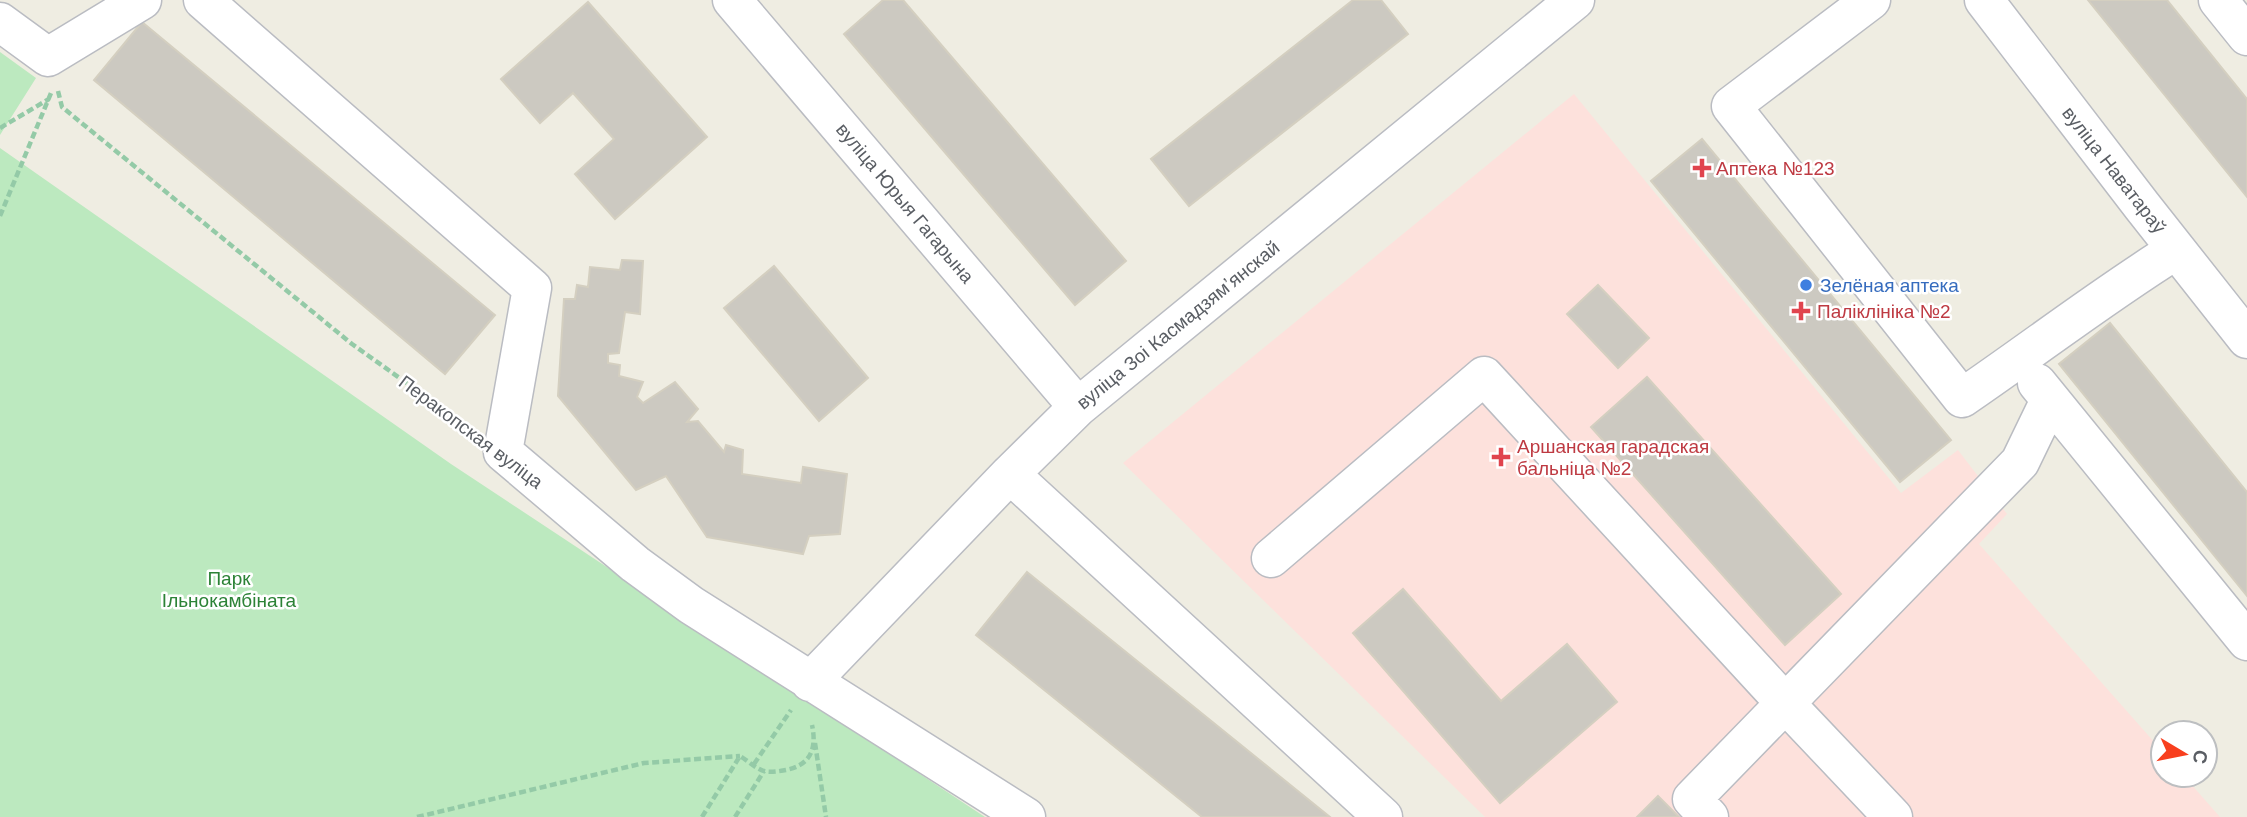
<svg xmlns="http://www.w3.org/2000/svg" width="2247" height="817" viewBox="0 0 2247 817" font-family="Arial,sans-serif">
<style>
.medical{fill:#fde1dc}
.green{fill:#bce9bf}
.building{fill:#ccc9c1;stroke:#d4cfc0;stroke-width:2}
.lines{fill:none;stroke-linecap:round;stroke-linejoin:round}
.minor-casing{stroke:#babcc2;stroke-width:41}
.path{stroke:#94caa7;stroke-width:4.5;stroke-dasharray:7 3.5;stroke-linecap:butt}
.minor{stroke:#fff;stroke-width:38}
.health-dot{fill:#e0444e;stroke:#fff;stroke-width:2.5}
.shop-dot{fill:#3f7fe0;stroke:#fff;stroke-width:2.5}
.labels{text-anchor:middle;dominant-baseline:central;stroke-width:5;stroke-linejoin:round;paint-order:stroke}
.health-label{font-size:19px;fill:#be3a42;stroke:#fff;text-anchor:start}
.street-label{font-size:19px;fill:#5a5e64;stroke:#fff}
.shop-label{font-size:19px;fill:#366cbe;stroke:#fff;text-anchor:start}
.park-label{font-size:19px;fill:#2c8236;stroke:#fff}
</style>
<rect width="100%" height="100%" fill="#efede2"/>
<path class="medical" d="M 1574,94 L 1901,493 L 1958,450 L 2007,514 L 1979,544 L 2163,752 L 2163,775 L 2183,775 L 2220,817 L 1485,817 L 1123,463 Z"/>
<path class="green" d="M 0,52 L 36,78 L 0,135 Z
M 0,148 L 451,464 L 985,817 L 0,817 Z"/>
<path class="building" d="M 883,0 L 903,0 L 1126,261 L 1075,305 L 844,34 Z
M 1353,0 L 1381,0 L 1408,34 L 1189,206 L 1151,159 Z
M 2088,0 L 2167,0 L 2247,99 L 2247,197 Z
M 588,2 L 707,137 L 615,219 L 575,174 L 614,139 L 573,93 L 540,123 L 501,79 Z
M 142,22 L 495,315 L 445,374 L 94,80 Z
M 1702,139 L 1951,440 L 1900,482 L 1651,181 Z
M 622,260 L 643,261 L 640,314 L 625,312 L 619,353 L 608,354 L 608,363 L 620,365 L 619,376 L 643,382 L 637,397 L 643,403 L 675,382 L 698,409 L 687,422 L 698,421 L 724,452 L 726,445 L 743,450 L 742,474 L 801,483 L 803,467 L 847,474 L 840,534 L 809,536 L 803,554 L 707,537 L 666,476 L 636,490 L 558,396 L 564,299 L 575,299 L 577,285 L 588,287 L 590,267 L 620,270 Z
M 774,266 L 868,378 L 819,421 L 724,308 Z
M 1598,285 L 1649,338 L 1618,368 L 1567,314 Z
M 2110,323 L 2247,492 L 2247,596 L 2059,364 Z
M 1647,377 L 1841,594 L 1785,645 L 1591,427 Z
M 1027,572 L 1330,817 L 1202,817 L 976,635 Z
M 1403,589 L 1501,701 L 1567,644 L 1617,702 L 1500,803 L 1353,633 Z
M 1658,796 L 1679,817 L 1637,817 Z"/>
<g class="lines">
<g class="minor-casing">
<path id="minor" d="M 203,0 L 532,288 L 503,452 L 635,564 L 691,605 L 1026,817
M 732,0 L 1078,407
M 1871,0 L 1731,106 L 1962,398 C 2034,349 2102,296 2176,250
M 1984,0 L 2142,206 L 2247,339
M 2218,0 L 2247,36
M 0,22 L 48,57 L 142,0
M 2037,383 L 2247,641
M 1010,474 L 1383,817
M 1271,558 L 1484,376 L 1785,703 L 1893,817
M 810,682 L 1010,474 L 1078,407 L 1575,0
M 1709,817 L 1692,799 L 2020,462 L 2050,400"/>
</g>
<path class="path" d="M 58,91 L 62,107 L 352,344 L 471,429
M 0,128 L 49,99
M 0,216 L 51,93
M 815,743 L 826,817
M 754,764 L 791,710
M 417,817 L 644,763 L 740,756
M 702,817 L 740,756 C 747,760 756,769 764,771 C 770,773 780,771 786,770 C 811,765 817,748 812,725
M 735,817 L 764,771"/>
<use href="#minor" class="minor"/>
</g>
<g class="health-dot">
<path d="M1698.5 157.5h7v7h7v7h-7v7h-7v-7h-7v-7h7z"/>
<path d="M1797.5 300.5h7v7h7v7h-7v7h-7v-7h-7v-7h7z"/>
<path d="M1497.5 446.5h7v7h7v7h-7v7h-7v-7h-7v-7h7z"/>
</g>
<circle class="shop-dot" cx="1806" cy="285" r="7"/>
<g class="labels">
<g class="health-label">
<text x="1716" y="168">Аптека №123</text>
<text x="1817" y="311">Паліклініка №2</text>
<text x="1517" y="446">Аршанская гарадская<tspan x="1517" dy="22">бальніца №2</tspan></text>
</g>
<g class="street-label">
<text transform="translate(2114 170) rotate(52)">вуліца Наватараў</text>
<text transform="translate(905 203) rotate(50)">вуліца Юрыя Гагарына</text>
<text transform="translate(1178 325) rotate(-39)">вуліца Зоі Касмадзямʼянскай</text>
<text transform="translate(471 432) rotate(37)">Перакопская вуліца</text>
</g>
<g class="shop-label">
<text x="1820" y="285">Зелёная аптека</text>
</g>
<g class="park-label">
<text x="229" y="578">Парк<tspan x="229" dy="22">Ільнокамбіната</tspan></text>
</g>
</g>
<g transform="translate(2184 754) rotate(100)"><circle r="33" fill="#ffffff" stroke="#bdbfc1" stroke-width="2"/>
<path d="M0-5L12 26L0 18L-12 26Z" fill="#f83f1e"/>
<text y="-10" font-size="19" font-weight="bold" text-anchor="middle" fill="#5a5e64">С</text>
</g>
</svg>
